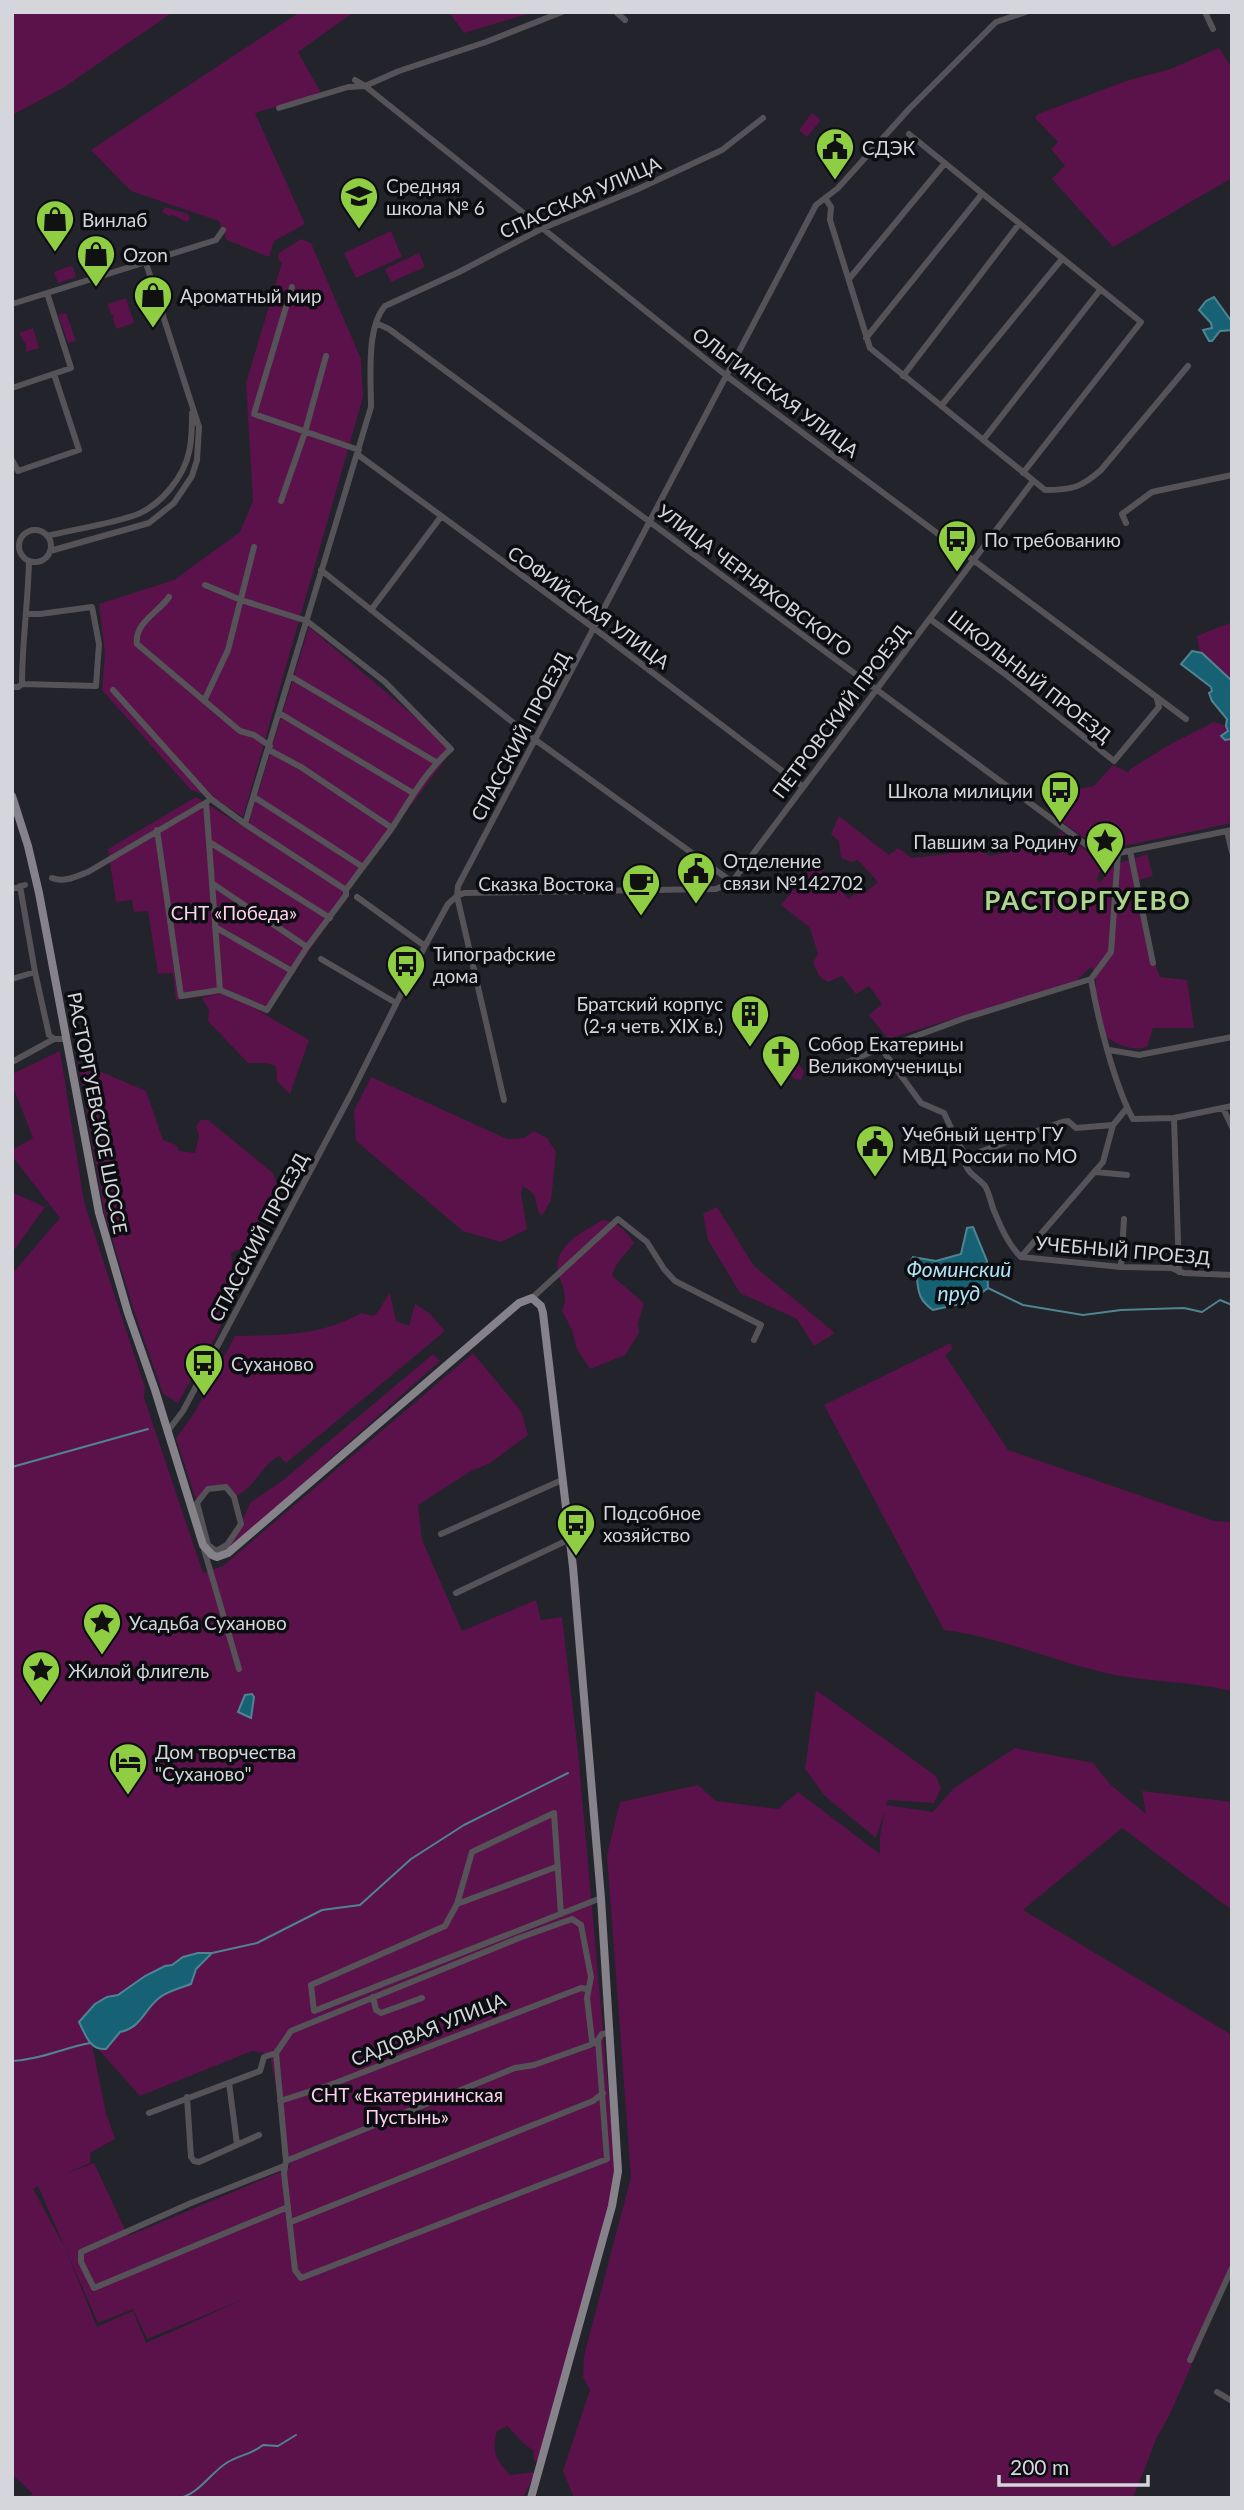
<svg xmlns="http://www.w3.org/2000/svg" width="1244" height="2510" viewBox="0 0 1244 2510" font-family="Lato,sans-serif">
<style>
.green{fill:#5b124b;fill-rule:evenodd}
.water{fill:#166174;stroke:#4f8493;stroke-width:2}
.lines{fill:none;stroke-linecap:round;stroke-linejoin:round}
.stream{stroke:#4f8493;stroke-width:2}
.minor{stroke:#555357;stroke-width:6}
.major{stroke:#86828a;stroke-width:8}
.labels{text-anchor:middle;dominant-baseline:central;stroke-width:7;stroke-linejoin:round;paint-order:stroke}
.poi-label{font-size:19px;fill:#d5d6dc;stroke:#0c0d10;text-anchor:start}
.street-label{font-size:19px;fill:#d5d6dc;stroke:#0c0d10}
.park-label{font-size:19px;fill:#fed1ef;stroke:#0c0d10}
.water-label{font-size:21px;font-style:italic;fill:#ade5f7;stroke:#0c0d10}
.district-label{font-size:26px;font-weight:bold;letter-spacing:2px;fill:#b0d48e;stroke:#0c0d10}
</style>
<rect width="100%" height="100%" fill="#22232b"/>
<path class="green" d="M 12,12 L 173,12 L 63,88 L 12,115 Z
M 300,12 L 354,12 L 298,52 L 321,93 L 255,113 L 305,224 L 274,241 L 269,257 L 227,240 L 219,221 L 131,191 L 91,150 Z
M 449,12 L 534,12 L 464,33 Z
M 1219,48 L 1232,68 L 1232,178 L 1113,247 L 1052,179 L 1065,166 L 1051,149 L 1058,142 L 1035,118 L 1038,114 L 1129,80 L 1168,70 Z
M 812,113 L 821,120 L 807,137 L 799,130 Z
M 165,207 L 188,214 L 190,219 L 186,222 L 173,215 L 169,216 L 162,212 Z
M 391,231 L 402,257 L 356,278 L 344,253 Z
M 301,239 L 311,243 L 361,359 L 363,397 L 243,817 L 214,798 L 191,790 L 102,690 L 105,653 L 99,604 L 174,580 L 240,532 L 253,501 L 246,383 L 282,263 L 278,259 L 279,253 Z
M 419,253 L 425,267 L 391,282 L 385,269 Z
M 70,266 L 73,267 L 76,277 L 58,283 L 54,272 Z
M 126,298 L 134,323 L 116,329 L 113,319 L 114,316 L 111,314 L 108,304 Z
M 66,313 L 76,341 L 68,343 L 58,315 Z
M 33,328 L 39,348 L 26,352 L 26,345 L 19,333 Z
M 1232,622 L 1232,681 L 1200,653 L 1197,636 Z
M 309,627 L 453,749 L 347,891 L 349,896 L 310,949 L 267,1014 L 252,1007 L 309,1040 L 290,1094 L 277,1081 L 276,1066 L 266,1063 L 248,1063 L 208,1021 L 209,1010 L 202,998 L 222,994 L 176,1000 L 173,973 L 158,974 L 148,911 L 134,912 L 132,900 L 116,902 L 108,849 L 196,797 L 247,829 Z
M 1214,722 L 1226,726 L 1228,732 L 1222,736 L 1225,740 L 1232,739 L 1232,823 L 1110,849 L 1090,842 L 1051,814 L 1066,794 L 1072,790 L 1094,786 L 1113,765 L 1129,773 L 1129,770 L 1169,745 Z
M 839,816 L 889,855 L 898,848 L 912,858 L 947,854 L 962,844 L 976,843 L 989,856 L 1035,846 L 1061,832 L 1103,863 L 1097,879 L 1100,883 L 1114,865 L 1147,854 L 1153,876 L 1135,881 L 1157,970 L 1160,977 L 1187,980 L 1194,1028 L 1153,1028 L 1147,1047 C 1131,1052 1107,1043 1099,1027 C 1093,1015 1096,986 1096,972 L 1091,967 L 1076,981 L 888,1039 L 869,1015 L 882,1004 L 869,986 L 856,994 L 842,976 L 828,982 L 819,976 L 813,962 L 818,954 L 810,928 L 781,905 L 814,864 L 849,899 L 859,888 L 865,893 L 878,882 L 858,860 L 852,862 L 841,858 L 839,841 L 831,834 Z
M 784,1047 L 787,1047 L 804,1072 L 801,1080 L 794,1079 L 776,1056 Z
M 60,1051 L 84,1202 L 145,1388 L 144,1398 L 203,1573 L 223,1566 L 473,1353 L 521,1411 L 528,1435 L 490,1463 L 471,1471 L 418,1505 L 422,1540 L 462,1631 L 536,1600 L 541,1620 L 562,1617 L 578,1752 L 616,2176 L 613,2195 L 539,2461 L 534,2461 L 533,2450 C 522,2444 516,2434 507,2426 L 497,2431 C 491,2452 496,2460 510,2475 L 536,2472 L 523,2498 L 23,2498 L 33,2494 L 12,2474 L 12,1274 L 60,1218 L 12,1156 L 12,1150 L 33,1138 L 12,1084 L 12,1074 ZM 211,1954 L 196,1969 L 191,1984 C 181,1988 167,1991 159,1998 C 144,2010 142,2028 120,2032 L 106,2049 L 99,2050 L 140,2096 L 252,2051 L 270,2054 L 290,2168 L 128,2236 L 94,2163 L 65,2174 L 90,2163 L 90,2153 L 115,2139 L 106,2113 L 92,2045 L 79,2021 L 90,2009 L 107,1997 L 118,1995 L 145,1976 L 165,1966 L 172,1965 L 183,1957 ZM 38,2186 L 98,2323 L 133,2309 L 147,2339 L 247,2298 L 146,2343 L 133,2311 L 97,2327 L 65,2248 L 33,2189 Z
M 78,1062 L 146,1091 L 163,1140 L 176,1145 L 179,1151 L 195,1153 L 199,1136 L 196,1126 L 201,1120 L 208,1120 L 272,1172 L 280,1190 L 259,1221 L 262,1240 L 231,1253 L 236,1289 L 217,1334 L 178,1403 L 163,1394 L 134,1311 L 105,1215 Z
M 371,1077 L 507,1139 L 524,1138 L 534,1131 L 547,1138 L 556,1152 L 551,1200 L 542,1216 L 538,1211 L 534,1194 L 523,1186 L 521,1194 L 527,1229 L 501,1242 L 463,1231 L 356,1141 L 354,1111 Z
M 12,1192 L 45,1207 L 12,1253 Z
M 717,1207 L 754,1266 L 835,1333 L 814,1346 L 797,1319 L 740,1293 L 708,1240 L 703,1214 Z
M 603,1220 C 617,1222 627,1231 634,1243 C 626,1255 616,1260 612,1276 L 644,1303 L 638,1323 L 639,1333 L 625,1355 L 590,1369 L 577,1349 L 572,1330 L 562,1311 C 567,1299 565,1291 560,1279 C 548,1248 582,1232 603,1220 Z
M 390,1293 L 396,1321 L 409,1326 L 415,1304 L 429,1313 L 445,1331 L 286,1463 L 279,1456 C 260,1466 255,1489 234,1497 L 226,1487 L 208,1489 L 197,1503 L 176,1438 L 195,1412 L 235,1336 C 280,1335 322,1336 361,1313 L 374,1316 C 381,1310 383,1301 390,1293 Z
M 951,1343 L 952,1349 L 945,1355 L 1008,1450 L 1214,1521 L 1232,1522 L 1232,1691 C 1193,1682 1154,1682 1115,1675 C 1057,1663 1002,1637 944,1630 L 824,1405 Z
M 433,1354 L 440,1361 L 228,1550 L 227,1545 L 239,1529 L 250,1503 L 282,1481 Z
M 816,1690 L 936,1776 L 941,1788 L 934,1803 L 888,1800 L 886,1805 L 933,1812 L 954,1788 L 1015,1748 L 1093,1763 L 1110,1784 L 1146,1814 L 1142,1791 L 1232,1802 L 1232,1910 L 1122,1828 L 1023,1910 L 1232,2035 L 1232,2274 L 1169,2416 L 1157,2437 L 1133,2498 L 574,2498 L 563,2471 L 590,2390 L 583,2377 L 584,2356 L 631,2177 L 607,1855 L 620,1802 L 698,1785 L 716,1801 L 778,1809 L 798,1792 L 880,1854 L 880,1836 L 885,1810 L 876,1838 L 825,1796 L 805,1769 Z"/>
<path class="water" d="M 1214,297 L 1232,322 L 1232,330 L 1220,331 L 1212,341 L 1209,341 L 1203,330 L 1212,328 L 1211,323 L 1199,310 L 1206,301 Z
M 1192,651 L 1202,653 L 1232,681 L 1232,739 L 1225,740 L 1221,736 L 1228,731 L 1226,726 L 1227,719 L 1212,701 L 1209,693 L 1212,691 L 1211,687 L 1181,664 Z
M 973,1227 L 987,1261 L 988,1288 L 969,1302 L 933,1310 C 920,1301 918,1293 917,1278 L 906,1270 L 913,1257 L 936,1261 L 961,1254 L 967,1228 Z
M 252,1694 L 254,1697 L 251,1718 L 238,1712 L 245,1695 Z
M 198,1953 L 212,1953 L 196,1969 L 191,1984 C 181,1988 167,1991 159,1998 C 144,2010 141,2028 120,2032 L 106,2049 C 89,2050 86,2035 79,2022 L 95,2004 L 107,1997 L 118,1995 L 145,1976 L 165,1966 L 172,1965 L 183,1957 Z"/>
<g class="lines">
<path class="stream" d="M 988,1288 L 1023,1305 L 1083,1315 L 1121,1310 L 1184,1308 L 1202,1312 L 1220,1300 L 1232,1305
M 12,1467 L 148,1429
M 212,1953 L 257,1943 L 322,1910 L 360,1905 L 411,1859 L 464,1825 L 568,1773
M 12,2061 C 39,2060 63,2048 90,2043
M 141,2498 L 151,2498
M 180,2498 C 200,2493 211,2472 228,2462 C 240,2455 252,2454 263,2445 L 278,2446 L 296,2435"/>
<path class="minor" d="M 616,12 L 625,20
M 1205,12 L 1213,29
M 355,80 L 365,86 L 728,377 L 1186,719
M 279,108 L 348,87 L 365,86 L 399,71 L 486,42 L 562,12
M 909,134 L 1141,322 L 1023,473
M 825,198 L 831,207 L 830,220 L 870,348 L 1045,490 C 1071,490 1081,488 1101,470 L 1188,366
M 849,279 L 945,163
M 292,287 L 254,414 L 359,450
M 12,304 L 216,240 L 223,230
M 376,323 L 389,329 L 1088,846 L 1109,855 L 1232,830
M 866,338 L 982,194
M 903,376 L 1019,224
M 12,388 L 71,368 L 47,293
M 941,406 L 1062,259
M 983,440 L 1100,290
M 357,454 L 595,629 L 802,786
M 12,460 L 18,471 L 79,450 L 54,374
M 281,501 L 305,432 L 326,356
M 1126,523 L 1122,514 L 1152,492 L 1232,475
M19 546a16 16 0 1 1 32 0a16 16 0 1 1-32 0Z
M 47,536 C 75,529 112,524 138,514 C 162,504 184,476 189,452 C 192,440 192,426 192,413
M 50,551 L 149,523 L 174,503 L 192,476 L 197,460 L 199,427 L 146,263
M 321,570 L 530,736 L 732,882
M 205,585 L 241,600 L 307,621 L 385,682 L 451,749 C 425,772 410,800 392,828 C 377,849 361,869 346,890
M 169,597 C 159,612 134,623 137,644 L 240,731 L 254,735 L 270,746
M 371,610 L 440,518
M 930,619 L 1005,674 L 1114,761 L 1159,707 L 1157,699
M 290,676 L 436,762
M 22,684 C 22,643 28,603 29,561
M 12,687 L 18,687 L 22,684 L 96,686 L 99,644 L 92,607 L 40,614 L 27,614
M 113,690 L 211,799 L 245,824 L 346,890 L 346,895 L 307,947 L 267,1010 L 220,990 L 181,996 L 157,830
M 204,701 L 228,650 L 254,547
M 279,713 L 413,793
M 269,750 L 301,767 L 392,828
M 254,797 L 363,867
M 206,803 L 220,990
M 245,824 L 371,407 C 371,378 366,328 385,306 L 459,272 L 541,229 L 638,189 L 722,150 L 763,118
M 1227,831 L 1232,852
M 211,843 L 330,918
M 1130,851 L 1153,963
M 52,878 C 64,883 77,876 88,872 L 207,802
M 213,884 L 307,947
M 20,886 L 35,972 L 49,1035 L 54,1039
M 12,889 L 25,885
M 457,896 L 464,893 L 716,889 L 732,882 L 1033,481
M 457,896 L 504,1100
M 357,897 L 425,946
M 215,927 L 292,971
M 321,959 L 396,1003
M 12,979 L 35,972
M 1091,979 C 1097,1016 1115,1087 1133,1119 L 1174,1118 L 1232,1106
M 881,1048 L 921,1103 L 944,1113 L 959,1145 L 966,1155 C 962,1172 976,1175 985,1186 C 990,1194 991,1205 995,1213 C 1001,1228 1009,1246 1021,1257 L 1121,1267 L 1171,1268 L 1184,1273 L 1232,1275
M 1109,1050 L 1139,1055 L 1232,1037
M 12,1062 L 54,1039 L 67,1039
M 827,1071 L 890,1044 L 897,1043 L 965,1018 L 1091,979 L 1111,952 L 1118,853
M 1223,1108 L 1232,1127
M 1174,1118 L 1179,1272
M 966,1155 L 974,1154 L 1062,1122 L 1068,1121 L 1076,1128 L 1113,1125
M 1096,1172 L 1127,1175
M 1021,1257 L 1103,1162 L 1113,1125 L 1127,1108
M 1121,1267 L 1124,1219
M 532,1298 L 618,1219 L 647,1242 L 664,1269 L 675,1281 L 761,1325 L 754,1340
M 167,1432 L 183,1411 L 351,1094 L 425,946 L 448,904 L 457,896 L 458,886 L 816,205 L 838,188 L 909,109 L 996,22 L 1026,12
M 226,1487 L 234,1497 L 241,1524 L 227,1545 L 216,1551 L 208,1545 L 197,1503 L 208,1489 Z
M 441,1534 L 562,1480
M 203,1546 L 239,1669
M 456,1593 L 570,1539
M 457,1904 L 556,1867
M 561,1914 L 554,1813 L 472,1852 L 457,1904 L 445,1926 L 311,1985 L 314,2011 L 601,1898
M 373,1997 L 376,2010 L 381,2013 L 422,1998
M 592,2041 L 587,1998 L 591,1977 L 581,1925 L 572,1919 L 519,1938 L 291,2031 L 276,2053 L 286,2161 L 284,2173 L 295,2270 L 301,2278 L 607,2159 L 598,2040
M 229,2083 L 237,2144
M 187,2097 L 191,2157 L 194,2161 L 199,2162 L 259,2135
M 280,2101 L 330,2085 L 581,1988 L 587,1989
M 149,2113 L 260,2071 L 264,2057 L 276,2053
M 286,2161 L 515,2068 L 534,2065 L 590,2045 L 598,2040 L 602,2034 L 609,2033
M 284,2166 L 191,2203 L 81,2252 L 81,2262 L 94,2288 L 288,2207
M 291,2222 L 593,2101 L 603,2093
M 1190,2360 L 1232,2268
M 1217,2392 L 1232,2401"/>
<path class="major" d="M 12,796 L 28,846 L 39,893 L 99,1213 L 128,1313 L 155,1390 L 203,1545 L 212,1555 L 217,1557 L 228,1553 L 519,1303 L 532,1298 L 541,1306 L 543,1313 L 573,1567 L 601,1898 L 618,2171 L 612,2206 L 531,2498"/>
</g>
<defs>
<g id="civic-pin" transform="scale(2.0125)"><path d="M0 17L-7.5 6A9.5 9.5 0 1 1 7.5 6Z" fill="#8fcd42" stroke="#0c0d10"/><path d="M-.6-6.5H3V-4.5H.6V-3L4-1V1h2V6H-6V1h2V-1L-.6-3ZM-1.2 2.5V6h2.4V2.5Z" fill="#111"/></g>
<g id="school-pin" transform="scale(2.0125)"><path d="M0 17L-7.5 6A9.5 9.5 0 1 1 7.5 6Z" fill="#8fcd42" stroke="#0c0d10"/><path d="M0-5L7-2L0 1L-7-2ZM-4 1L0 2.5L4 1V4Q0 6-4 4Z" fill="#111"/></g>
<g id="shop-pin" transform="scale(2.0125)"><path d="M0 17L-7.5 6A9.5 9.5 0 1 1 7.5 6Z" fill="#8fcd42" stroke="#0c0d10"/><path d="M-5-2.5h2.3a2.7 3.5 0 0 1 5.4 0H5L5.5 6h-11ZM-1.5-2.5h3a1.5 2.3 0 0 0-3 0Z" fill="#111"/></g>
<g id="bus-pin" transform="scale(2.0125)"><path d="M0 17L-7.5 6A9.5 9.5 0 1 1 7.5 6Z" fill="#8fcd42" stroke="#0c0d10"/><path d="M-5-6H5V4H4V6H2V4H-2V6H-4V4H-5ZM-3.5-4V0h7V-4ZM-3.5 1.2v1.5H-2V1.2ZM2 1.2v1.5H3.5V1.2Z" fill="#111"/></g>
<g id="sight-pin" transform="scale(2.0125)"><path d="M0 17L-7.5 6A9.5 9.5 0 1 1 7.5 6Z" fill="#8fcd42" stroke="#0c0d10"/><path d="M0-6L1.8-2.2L6-1.7L2.9 1.2L3.7 5.4L0 3.3L-3.7 5.4L-2.9 1.2L-6-1.7L-1.8-2.2Z" fill="#111"/></g>
<g id="cafe-pin" transform="scale(2.0125)"><path d="M0 17L-7.5 6A9.5 9.5 0 1 1 7.5 6Z" fill="#8fcd42" stroke="#0c0d10"/><path d="M-5.5-4.5H6V0H3Q3 3.5 0 3.5H-2.5Q-5.5 3.5-5.5 0ZM3-3.2v2h1.7v-2ZM-6 4.5H4V6H-6Z" fill="#111"/></g>
<g id="building-pin" transform="scale(2.0125)"><path d="M0 17L-7.5 6A9.5 9.5 0 1 1 7.5 6Z" fill="#8fcd42" stroke="#0c0d10"/><path d="M-4-6H4V6H1V3H-1V6H-4ZM-2.5-4.3h1.7v1.8h-1.7ZM.8-4.3h1.7v1.8H.8ZM-2.5-1h1.7V.8h-1.7ZM.8-1h1.7V.8H.8Z" fill="#111"/></g>
<g id="church-pin" transform="scale(2.0125)"><path d="M0 17L-7.5 6A9.5 9.5 0 1 1 7.5 6Z" fill="#8fcd42" stroke="#0c0d10"/><path d="M-1.2-6h2.4v3.5h3.3v2.4h-3.3V6h-2.4V-.1h-3.3v-2.4h3.3Z" fill="#111"/></g>
<g id="hotel-pin" transform="scale(2.0125)"><path d="M0 17L-7.5 6A9.5 9.5 0 1 1 7.5 6Z" fill="#8fcd42" stroke="#0c0d10"/><path d="M-6-4.5h1.5V1H6V5H4.5V3h-9V5H-6ZM-4 0a1.8 1.8 0 1 1 3.6 0ZM.5 0V-2.5h3Q6-2.5 6 0Z" fill="#111"/></g>
</defs>
<g fill-rule="evenodd">
<use href="#civic-pin" x="835" y="147"/>
<use href="#school-pin" x="359" y="196"/>
<use href="#shop-pin" x="55" y="219"/>
<use href="#shop-pin" x="96" y="254"/>
<use href="#shop-pin" x="153" y="295"/>
<use href="#bus-pin" x="957" y="539"/>
<use href="#bus-pin" x="1060" y="790"/>
<use href="#sight-pin" x="1105" y="841"/>
<use href="#civic-pin" x="696" y="871"/>
<use href="#cafe-pin" x="641" y="883"/>
<use href="#bus-pin" x="406" y="964"/>
<use href="#building-pin" x="750" y="1014"/>
<use href="#church-pin" x="781" y="1054"/>
<use href="#civic-pin" x="875" y="1144"/>
<use href="#bus-pin" x="204" y="1363"/>
<use href="#bus-pin" x="576" y="1523"/>
<use href="#sight-pin" x="102" y="1622"/>
<use href="#sight-pin" x="41" y="1670"/>
<use href="#hotel-pin" x="128" y="1762"/>
</g>
<g class="labels">
<g class="poi-label">
<text x="862" y="147">СДЭК</text>
<text x="386" y="185">Средняя<tspan x="386" dy="22">школа № 6</tspan></text>
<text x="82" y="219">Винлаб</text>
<text x="123" y="254">Ozon</text>
<text x="180" y="295">Ароматный мир</text>
<text x="984" y="539">По требованию</text>
<text x="1033" y="790" text-anchor="end">Школа милиции</text>
<text x="1078" y="841" text-anchor="end">Павшим за Родину</text>
<text x="723" y="860">Отделение<tspan x="723" dy="22">связи №142702</tspan></text>
<text x="614" y="883" text-anchor="end">Сказка Востока</text>
<text x="433" y="953">Типографские<tspan x="433" dy="22">дома</tspan></text>
<text x="723" y="1003" text-anchor="end">Братский корпус<tspan x="723" dy="22">(2-я четв. XIX в.)</tspan></text>
<text x="808" y="1043">Собор Екатерины<tspan x="808" dy="22">Великомученицы</tspan></text>
<text x="902" y="1133">Учебный центр ГУ<tspan x="902" dy="22">МВД России по МО</tspan></text>
<text x="231" y="1363">Суханово</text>
<text x="603" y="1512">Подсобное<tspan x="603" dy="22">хозяйство</tspan></text>
<text x="129" y="1622">Усадьба Суханово</text>
<text x="68" y="1670">Жилой флигель</text>
<text x="155" y="1751">Дом творчества<tspan x="155" dy="22">"Суханово"</tspan></text>
</g>
<g class="street-label">
<text transform="translate(580 197) rotate(-24)">СПАССКАЯ УЛИЦА</text>
<text transform="translate(776 392) rotate(37)">ОЛЬГИНСКАЯ УЛИЦА</text>
<text transform="translate(755 580) rotate(37)">УЛИЦА ЧЕРНЯХОВСКОГО</text>
<text transform="translate(589 607) rotate(36)">СОФИЙСКАЯ УЛИЦА</text>
<text transform="translate(1030 676) rotate(38)">ШКОЛЬНЫЙ ПРОЕЗД</text>
<text transform="translate(840 711) rotate(-53)">ПЕТРОВСКИЙ ПРОЕЗД</text>
<text transform="translate(520 736) rotate(-62)">СПАССКИЙ ПРОЕЗД</text>
<text transform="translate(98 1113) rotate(79)">РАСТОРГУЕВСКОЕ ШОССЕ</text>
<text transform="translate(258 1237) rotate(-62)">СПАССКИЙ ПРОЕЗД</text>
<text transform="translate(1123 1250) rotate(5)">УЧЕБНЫЙ ПРОЕЗД</text>
<text transform="translate(428 2029) rotate(-22)">САДОВАЯ УЛИЦА</text>
</g>
<g class="park-label">
<text x="234" y="912">СНТ «Победа»</text>
<text x="407" y="2094">СНТ «Екатерининская<tspan x="407" dy="22">Пустынь»</tspan></text>
</g>
<g class="water-label">
<text x="959" y="1268">Фоминский<tspan x="959" dy="24">пруд</tspan></text>
</g>
<g class="district-label">
<text x="1088" y="900">РАСТОРГУЕВО</text>
</g>
</g>
<rect width="1244" height="2510" fill="none" stroke="#d5d6dc" stroke-width="28"/>
<path d="M999 2475v10h149v-10" fill="none" stroke="#d5d6dc" stroke-width="3.5"/>
<text x="1010" y="2475" font-size="21" fill="#d5d6dc" stroke="#0c0d10" stroke-width="5" paint-order="stroke">200 m</text>
</svg>
